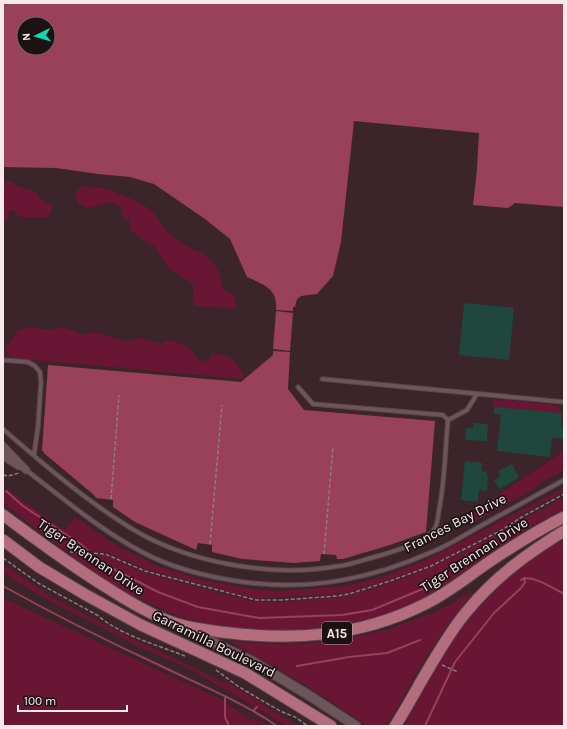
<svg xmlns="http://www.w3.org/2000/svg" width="567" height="729" viewBox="0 0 567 729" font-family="Karla,sans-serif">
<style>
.green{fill:#691634}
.water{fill:#99405a;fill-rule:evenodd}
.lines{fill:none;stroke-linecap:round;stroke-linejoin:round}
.stream{stroke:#99405a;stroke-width:2}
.building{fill:#1f473e}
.service-casing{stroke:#554347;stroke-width:5.5}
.minor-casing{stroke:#554347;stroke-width:9}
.tertiary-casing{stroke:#554347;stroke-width:11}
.primary-casing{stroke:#554347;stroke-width:13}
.path{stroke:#8f7c80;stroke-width:1.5;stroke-dasharray:4 2;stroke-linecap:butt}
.service{stroke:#6e555b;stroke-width:3.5}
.minor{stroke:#6e555b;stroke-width:7}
.tertiary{stroke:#6e555b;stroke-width:9}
.primary{stroke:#b46c7f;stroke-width:11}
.labels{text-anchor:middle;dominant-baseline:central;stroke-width:3.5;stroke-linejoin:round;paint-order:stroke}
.shield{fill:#1c1214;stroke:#b6a8ab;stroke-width:1}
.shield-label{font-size:13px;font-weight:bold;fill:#f8e9ec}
.street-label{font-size:14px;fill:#f8e9ec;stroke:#1c1214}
</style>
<rect width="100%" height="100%" fill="#3b252a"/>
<path class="green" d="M 10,181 L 20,187 L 35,191 L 39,198 L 51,205 L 52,211 L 47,217 L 20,217 L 14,211 L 9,210 L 8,219 L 3,221 L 3,182 Z
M 84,185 C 93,189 93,187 102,188 C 109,189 135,200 142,204 C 155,210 161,226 171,235 C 178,242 186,246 195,250 C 213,257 221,271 223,290 L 233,294 L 237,306 L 231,309 L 216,307 L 195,306 L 193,300 L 193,284 L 168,267 L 154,246 L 143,240 L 130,230 L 129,220 L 123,217 L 121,208 L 115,203 L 105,203 L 88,208 L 78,203 L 75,193 Z
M 30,327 L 50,330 L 62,327 L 85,335 L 94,332 L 125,341 L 140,338 L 161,344 L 168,340 L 187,346 L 200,361 L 209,360 L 211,355 C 227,351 241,364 244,379 L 13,358 L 7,354 L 6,347 L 12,340 L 17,331 Z
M 494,400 L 502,401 L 506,400 L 550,404 L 555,406 L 558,405 L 560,411 L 558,413 L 494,407 L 493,405 Z
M 564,451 L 564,470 L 541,482 L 532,490 L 470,524 L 467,516 Z
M 564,488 L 564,492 L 519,516 L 501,529 L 431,565 L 390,580 L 348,593 L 337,594 L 256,599 L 145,569 L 105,552 L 65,550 L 61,548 L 3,503 L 3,490 L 4,492 L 7,489 L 62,529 L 66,529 L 75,517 L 119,547 L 160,567 L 198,579 L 255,590 L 280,591 L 347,586 L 388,575 L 428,559 Z
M 564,499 L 564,509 L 524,531 L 486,556 L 479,562 L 463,572 L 438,593 L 384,617 L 350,626 L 292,632 L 247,630 L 217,626 L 187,619 L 171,613 L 131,595 L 62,553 L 105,555 L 145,573 L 255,602 L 282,602 L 338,597 L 349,595 L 391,583 L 431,567 L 502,532 L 519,520 L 548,507 L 557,500 Z
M 564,537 L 564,726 L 405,726 L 411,712 L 429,681 L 447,646 L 483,599 L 513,571 L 547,549 L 552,544 Z
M 3,564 L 57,600 L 139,642 L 153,648 L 222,682 L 227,682 L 258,701 L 260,703 L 277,713 L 298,726 L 286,726 L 283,723 L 278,722 L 269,715 L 188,668 L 137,646 L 111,632 L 61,607 L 20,584 L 3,572 Z
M 470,592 L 472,594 L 448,625 L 423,662 L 387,726 L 367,726 L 309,687 L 229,641 L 271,644 L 330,642 L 389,629 L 442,609 Z
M 3,598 L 218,698 L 251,719 L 262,721 L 269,726 L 3,726 Z"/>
<path class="water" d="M 3,3 L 564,3 L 564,207 L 515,203 L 508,208 L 473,205 L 477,169 L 479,133 L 354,121 L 341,242 L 333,276 L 317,294 L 301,296 L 297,299 L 295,307 L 293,307 L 293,311 L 276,310 C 278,288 264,285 247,277 L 230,239 L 205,219 L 154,184 L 130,177 L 98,174 L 56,168 L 3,167 ZM 24,24 L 48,24 L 48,48 L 24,48 Z
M 276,311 L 293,313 L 290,351 L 273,349 Z
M 273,351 L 290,352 L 288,389 L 304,410 L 435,421 L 426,532 L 390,545 L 343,559 L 337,559 L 336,555 L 321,554 L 320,561 L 294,563 L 242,559 L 212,552 L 212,545 L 198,543 L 196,550 L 135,522 L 113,507 L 113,500 L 96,498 L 94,495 L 45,454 L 42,450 L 48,365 L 241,382 L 273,355 Z"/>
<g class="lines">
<path class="stream" d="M 6,491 L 23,506 L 82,545 L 95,558 L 110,567 L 158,592 L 198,607 L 259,618 L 342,615 L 372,610 L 425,588
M 521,580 C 531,573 554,589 564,594
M 3,586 C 55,615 107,641 161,666 C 200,685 241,701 277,726
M 297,666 L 349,657 L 387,653 L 420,640
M 225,696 L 225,717 L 229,726
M 253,711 L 257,707
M 425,726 L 455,662 L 494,613 L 521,588 L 525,582 L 524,578"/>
</g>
<path class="building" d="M 464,303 L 514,308 L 509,360 L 459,355 Z
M 494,407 L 562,413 L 561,425 L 564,426 L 564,439 L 552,438 L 550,457 L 497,451 L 501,414 L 494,414 Z
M 473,423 L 488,424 L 487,441 L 465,440 L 466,428 L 473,428 Z
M 465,461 L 482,463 L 481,471 L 487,472 L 487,476 L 488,476 L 487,491 L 479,490 L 478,502 L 461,500 Z
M 512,464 L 519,478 L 499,489 L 494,480 L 501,476 L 498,471 Z"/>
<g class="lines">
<g class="service-casing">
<path id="service" d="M 3,360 L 28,362 L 35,366 L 40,372 L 41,382 L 38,427 L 34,455
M 322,379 L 564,402
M 298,387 L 313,404 L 443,415 L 448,420
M 3,429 C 43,464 84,499 129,527 C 186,563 273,578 339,566 C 350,565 360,561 371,558 C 386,554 428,542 435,528 C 438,523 438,516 439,510 C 445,481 445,450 448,420 L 467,410 L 477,394
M 26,470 C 64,499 100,530 142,552 C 173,569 208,577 243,582 C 311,591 372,579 434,551 C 449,545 463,536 477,528 C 506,512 535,496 564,480"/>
</g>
<g class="minor-casing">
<path id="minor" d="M 3,446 L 26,470
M 3,456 L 19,466"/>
</g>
<g class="tertiary-casing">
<path id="tertiary" d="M 185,629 L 252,661 L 310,696 L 356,726"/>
</g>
<g class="primary-casing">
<path id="primary" d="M 3,515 C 37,540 70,565 106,587 C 126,600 147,613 169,621 C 185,628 204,629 221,632 C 292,641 359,637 423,605 C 447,594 467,577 489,562 C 513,546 538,530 564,517
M 3,540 L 39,567 L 86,595 L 141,625 L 245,673 L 331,726
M 395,726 C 408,706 419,684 432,663 C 443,645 454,626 468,610 C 495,577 528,553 564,531"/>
</g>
<path class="path" d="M 3,475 L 8,476 L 19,473
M 111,499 L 119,395
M 210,544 L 222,405
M 70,552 L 105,554 L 145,571 L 256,600 L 282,600 L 337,596 L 349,594 L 390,581 L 431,566 L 502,530 L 520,518 L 564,494
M 324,554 L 333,447
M 3,558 L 38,583 L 97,615 C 122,636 155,644 185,656
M 442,665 L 458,672
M 216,670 L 239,687 L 280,711 L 295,717 L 308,726"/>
<use href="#service" class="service"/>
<use href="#minor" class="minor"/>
<use href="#tertiary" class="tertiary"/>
<use href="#primary" class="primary"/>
</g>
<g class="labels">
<rect class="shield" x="322" y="622" width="30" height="22" rx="3"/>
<g class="shield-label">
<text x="337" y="633">A15</text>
</g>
<g class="street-label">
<text transform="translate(455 523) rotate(-27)">Frances Bay Drive</text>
<text transform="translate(474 555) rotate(-33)">Tiger Brennan Drive</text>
<text transform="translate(91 557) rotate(34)">Tiger Brennan Drive</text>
<text transform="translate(214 644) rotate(26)">Garramilla Boulevard</text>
</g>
</g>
<rect width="567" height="729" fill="none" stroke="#f8e9ec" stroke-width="8"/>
<g transform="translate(36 36) rotate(265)"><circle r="19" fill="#1c1214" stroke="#74686a"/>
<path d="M0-3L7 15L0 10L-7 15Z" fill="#0ed5b4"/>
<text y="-6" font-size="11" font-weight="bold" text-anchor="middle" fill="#f8e9ec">N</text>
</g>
<path d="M18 705v6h109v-6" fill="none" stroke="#f8e9ec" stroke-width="2"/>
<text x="24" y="705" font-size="12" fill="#f8e9ec" stroke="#1c1214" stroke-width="3" paint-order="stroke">100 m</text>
</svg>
